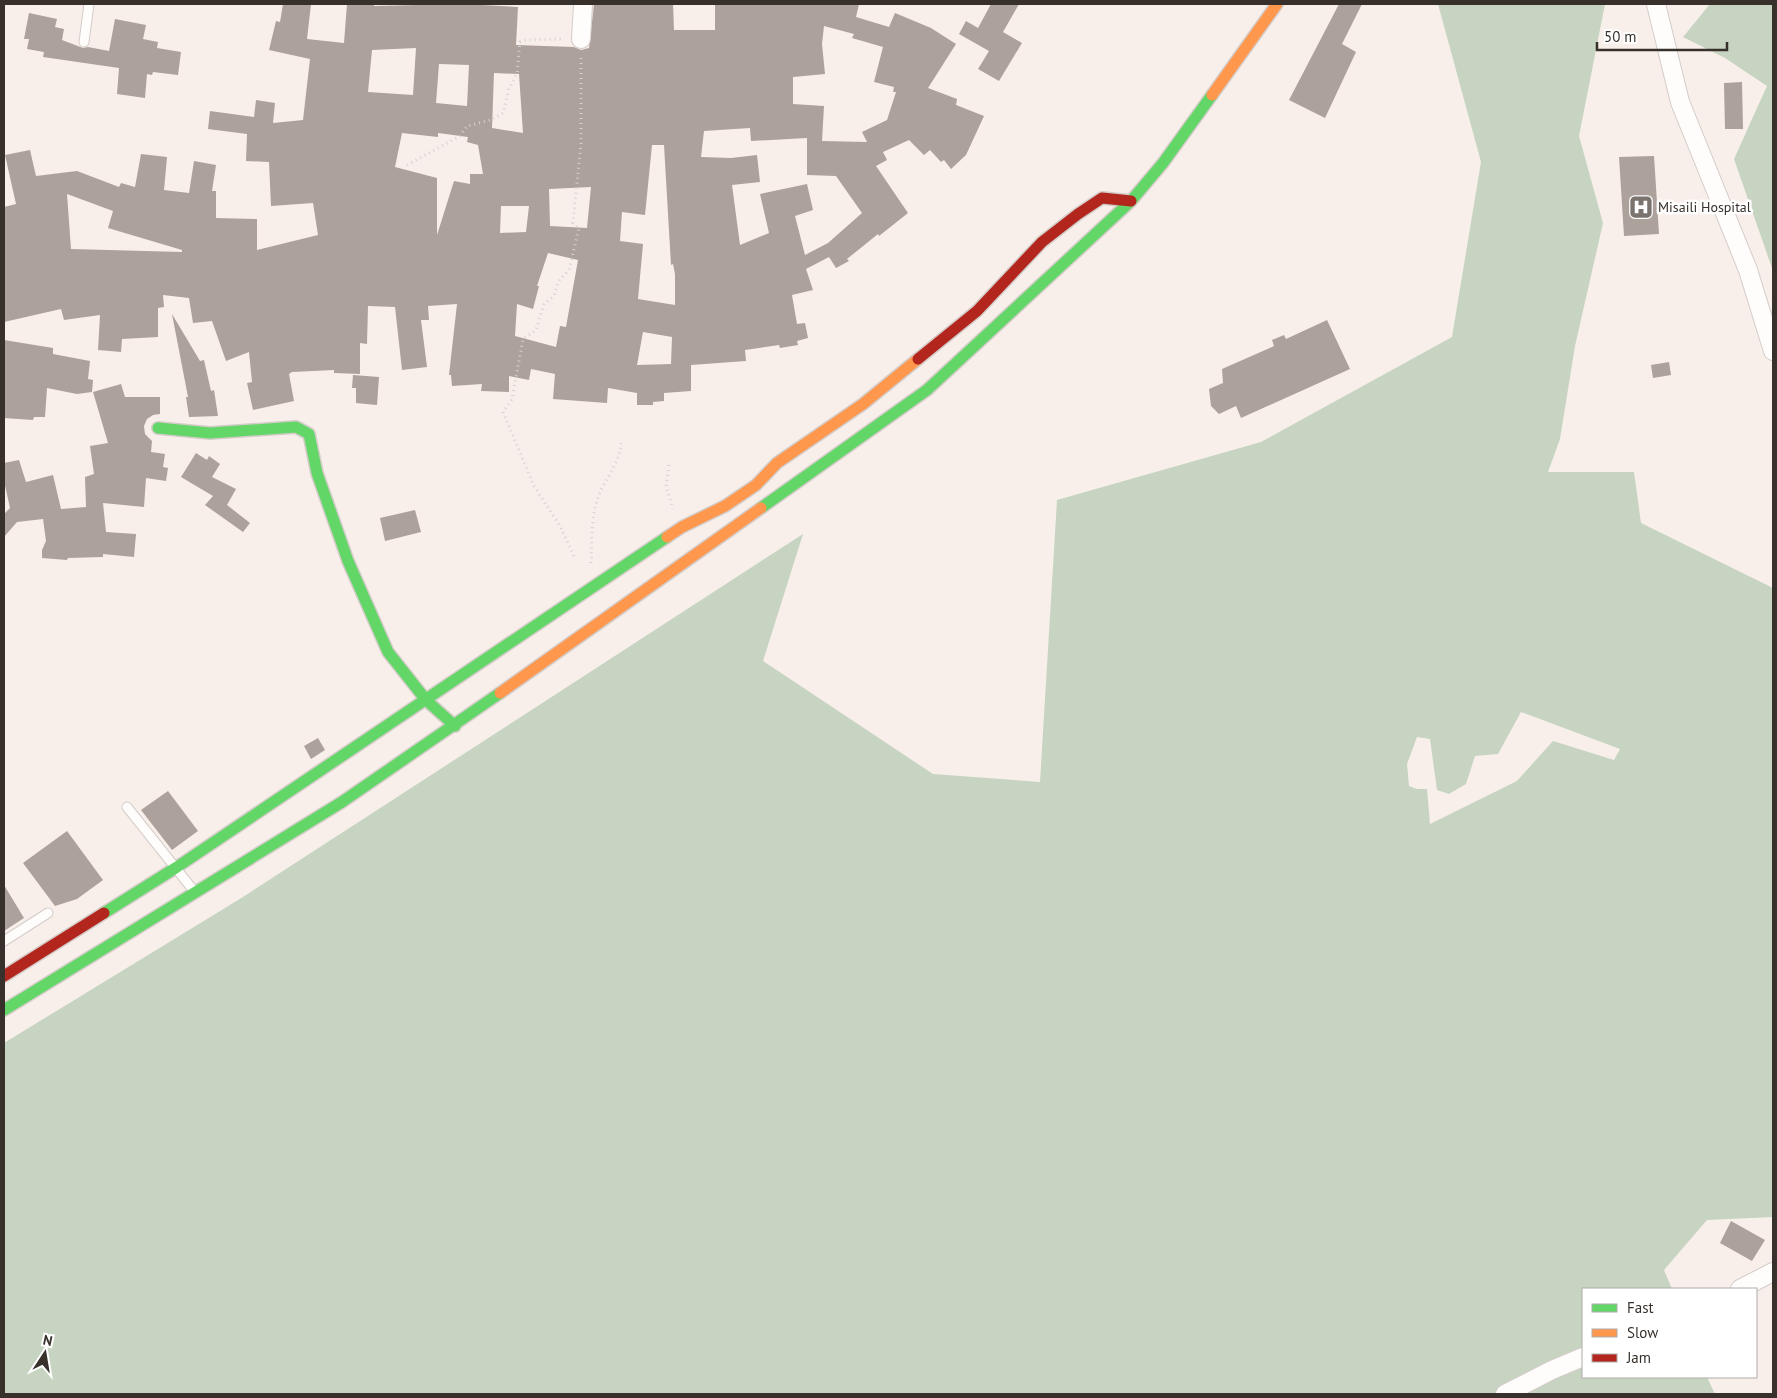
<svg xmlns="http://www.w3.org/2000/svg" width="1777" height="1398" viewBox="0 0 1777 1398" font-family="'PT Sans',sans-serif">
<style>
.forest{fill:#c6d4c1;fill-rule:evenodd}
.building{fill:#aca19b;fill-rule:evenodd}
.lines{fill:none;stroke-linecap:round;stroke-linejoin:round}
.lane-casing{stroke:#d4ccc8;stroke-width:11}
.street-casing{stroke:#d4ccc8;stroke-width:20}
.fast-casing{stroke:#d4ccc8;stroke-width:14}
.slow-casing{stroke:#d4ccc8;stroke-width:14}
.jam-casing{stroke:#d4ccc8;stroke-width:14}
.path{stroke:#d4d2d0;stroke-width:3;stroke-dasharray:1 4;stroke-linecap:butt}
.lane{stroke:#fefdfc;stroke-width:9}
.street{stroke:#fefdfc;stroke-width:18}
.fast{stroke:#63d668;stroke-width:11}
.slow{stroke:#ff974d;stroke-width:11}
.jam{stroke:#b3261e;stroke-width:11}
.labels{text-anchor:middle;dominant-baseline:central;stroke-width:5;stroke-linejoin:round;paint-order:stroke}
.poi-label{font-size:14px;fill:#37302b;stroke:#fff;text-anchor:start}
</style>
<rect width="100%" height="100%" fill="#f8efeb"/>
<path class="forest" d="M 1438,4 L 1605,4 L 1579,136 L 1603,223 L 1575,346 L 1560,439 L 1548,472 L 1634,472 L 1641,523 L 1773,588 L 1773,1217 L 1707,1220 L 1664,1270 L 1672,1289 L 1583,1289 L 1583,1377 L 1707,1377 L 1715,1394 L 4,1394 L 4,1043 L 243,897 L 803,534 L 763,661 L 933,774 L 1040,782 L 1057,500 L 1261,442 L 1452,337 L 1481,162 ZM 1521,712 L 1620,749 L 1614,760 L 1553,741 L 1517,781 L 1430,824 L 1427,789 L 1417,789 L 1409,786 L 1407,764 L 1417,737 L 1430,739 L 1437,790 L 1449,794 L 1466,784 L 1475,756 L 1498,754 Z
M 1710,4 L 1773,4 L 1773,271 L 1734,159 L 1767,86 L 1725,58 L 1683,37 Z"/>
<path class="building" d="M 283,4 L 311,4 L 307,39 L 344,43 L 347,4 L 374,4 L 374,6 L 462,4 L 518,7 L 516,45 L 574,47 L 581,50 L 589,48 L 594,4 L 673,4 L 674,30 L 715,30 L 715,4 L 859,4 L 856,17 L 889,27 L 895,13 L 931,28 L 956,44 L 928,88 L 957,99 L 956,105 L 984,116 L 966,155 L 951,169 L 944,160 L 941,162 L 930,150 L 924,155 L 909,140 L 883,152 L 887,160 L 876,166 L 908,213 L 879,236 L 878,234 L 847,259 L 849,261 L 836,268 L 829,257 L 806,269 L 813,290 L 792,295 L 797,324 L 805,323 L 808,338 L 797,341 L 798,345 L 780,348 L 779,345 L 745,350 L 746,361 L 691,365 L 691,391 L 664,393 L 664,401 L 653,402 L 653,405 L 637,405 L 637,393 L 608,388 L 607,403 L 553,399 L 555,374 L 531,369 L 529,380 L 509,376 L 509,392 L 481,391 L 482,384 L 452,386 L 451,375 L 449,375 L 457,304 L 428,306 L 429,320 L 421,320 L 427,367 L 402,370 L 395,307 L 368,306 L 367,344 L 360,343 L 360,374 L 334,373 L 334,370 L 292,372 L 289,374 L 294,401 L 253,410 L 247,383 L 252,382 L 249,352 L 226,361 L 212,321 L 193,323 L 189,298 L 163,295 L 164,307 L 158,308 L 158,337 L 122,339 L 121,352 L 98,350 L 100,315 L 64,320 L 61,309 L 4,322 L 4,207 L 16,204 L 5,155 L 30,150 L 36,176 L 77,171 L 119,187 L 121,183 L 135,187 L 141,154 L 167,157 L 164,190 L 189,193 L 194,161 L 216,165 L 212,191 L 216,191 L 216,218 L 257,219 L 257,250 L 318,235 L 313,203 L 271,206 L 269,162 L 246,161 L 247,134 L 208,129 L 210,111 L 254,117 L 256,100 L 275,103 L 273,123 L 303,120 L 310,59 L 269,50 L 276,21 L 280,22 ZM 824,26 L 854,34 L 852,38 L 883,47 L 874,82 L 894,87 L 893,92 L 896,92 L 887,120 L 862,132 L 867,142 L 822,141 L 824,106 L 793,104 L 793,77 L 825,74 L 822,44 ZM 416,48 L 413,95 L 368,92 L 372,50 ZM 439,64 L 469,65 L 467,106 L 436,103 ZM 494,73 L 519,74 L 523,133 L 492,128 ZM 750,128 L 751,141 L 807,138 L 807,175 L 836,176 L 862,213 L 828,243 L 805,255 L 795,216 L 813,210 L 807,184 L 760,194 L 769,233 L 740,245 L 732,185 L 760,182 L 757,155 L 731,158 L 701,157 L 704,131 ZM 402,133 L 438,137 L 438,133 L 468,137 L 467,142 L 478,145 L 483,174 L 470,174 L 470,184 L 454,181 L 437,235 L 437,178 L 395,167 ZM 652,145 L 664,145 L 671,265 L 673,264 L 675,274 L 675,305 L 638,299 L 643,244 L 620,241 L 622,212 L 645,215 ZM 591,187 L 587,228 L 550,226 L 549,189 ZM 67,194 L 113,211 L 108,228 L 182,250 L 182,252 L 71,249 ZM 501,206 L 529,206 L 526,232 L 500,233 ZM 548,253 L 578,260 L 566,327 L 560,326 L 556,347 L 515,336 L 517,304 L 533,309 L 539,286 L 537,286 ZM 643,332 L 672,337 L 671,364 L 637,365 Z
M 991,4 L 1019,4 L 1003,32 L 1022,43 L 999,81 L 978,69 L 989,51 L 959,34 L 966,21 L 978,28 Z
M 1339,4 L 1362,4 L 1342,44 L 1356,52 L 1325,118 L 1289,100 Z
M 29,13 L 57,19 L 55,27 L 64,29 L 62,40 L 83,48 L 88,47 L 109,51 L 115,19 L 146,25 L 143,39 L 158,42 L 157,48 L 181,52 L 178,75 L 153,72 L 152,75 L 147,74 L 145,98 L 117,94 L 119,68 L 43,57 L 44,52 L 27,49 L 29,39 L 24,39 Z
M 1742,82 L 1743,129 L 1725,129 L 1724,83 Z
M 1654,156 L 1659,234 L 1624,236 L 1619,157 Z
M 172,314 L 200,361 L 204,360 L 211,391 L 214,390 L 218,416 L 189,417 L 186,397 L 188,397 Z
M 1327,320 L 1350,369 L 1241,418 L 1236,406 L 1219,414 L 1211,406 L 1209,389 L 1223,383 L 1222,369 L 1274,346 L 1272,340 L 1284,335 L 1286,339 Z
M 4,340 L 53,348 L 53,354 L 90,361 L 88,379 L 93,380 L 92,392 L 77,394 L 47,388 L 45,417 L 34,417 L 33,420 L 4,418 Z
M 1669,362 L 1671,375 L 1653,378 L 1651,365 Z
M 353,375 L 379,377 L 377,405 L 356,403 L 356,388 L 352,388 Z
M 121,384 L 125,397 L 160,397 L 160,414 L 153,415 L 147,419 L 144,426 L 145,434 L 152,441 L 151,452 L 165,454 L 163,467 L 168,468 L 166,481 L 146,478 L 144,507 L 103,503 L 106,532 L 136,534 L 134,557 L 103,554 L 103,557 L 68,558 L 67,560 L 42,558 L 42,550 L 46,541 L 43,519 L 17,522 L 4,537 L 4,514 L 10,508 L 4,481 L 4,463 L 19,460 L 26,482 L 53,475 L 61,509 L 86,507 L 85,477 L 94,474 L 90,446 L 108,443 L 93,392 Z
M 196,453 L 207,460 L 209,456 L 220,464 L 212,477 L 236,489 L 227,505 L 250,523 L 243,532 L 205,505 L 213,496 L 181,477 Z
M 415,510 L 421,532 L 385,541 L 380,518 Z
M 318,738 L 325,750 L 311,759 L 304,746 Z
M 168,791 L 198,831 L 172,850 L 141,810 Z
M 67,831 L 103,880 L 77,899 L 55,906 L 23,863 Z
M 4,885 L 24,918 L 4,931 Z
M 1731,1221 L 1765,1240 L 1752,1261 L 1720,1243 Z"/>
<g class="lines">
<g class="lane-casing">
<path id="lane" d="M 84,42 L 89,4
M 127,807 L 194,891
M 4,941 L 48,913"/>
</g>
<g class="street-casing">
<path id="street" d="M 1656,4 L 1680,102 L 1748,270 L 1773,351
M 581,39 L 583,4
M 1740,1289 L 1773,1272
M 1505,1394 L 1552,1370 L 1583,1357"/>
</g>
<g class="fast-casing">
<path id="fast" d="M 158,428 L 210,433 L 296,427 L 309,434 L 317,473 L 348,561 L 388,652 L 426,700 L 455,726
M 761,508 L 927,390 L 1131,201 L 1163,163 L 1212,95
M 104,913 L 177,867 L 667,537
M 4,1010 L 342,802 L 500,693"/>
</g>
<g class="slow-casing">
<path id="slow" d="M 1212,95 L 1277,4
M 667,537 L 682,527 L 725,506 L 756,485 L 777,463 L 863,404 L 918,359
M 500,693 L 761,508"/>
</g>
<g class="jam-casing">
<path id="jam" d="M 918,359 L 977,311 L 1042,242 L 1078,214 L 1102,198 L 1131,201
M 4,976 L 104,913"/>
</g>
<path class="path" d="M 407,165 L 460,136 L 467,126 L 491,120 L 503,113 L 509,89 L 517,73 L 520,42 L 526,40 L 564,39
M 669,465 L 666,486 L 673,509
M 574,556 L 560,526 L 534,486 L 503,412 L 512,399 L 523,339 L 536,330 L 544,304 L 554,296 L 558,282 L 569,270 L 579,228 L 573,223 L 581,142 L 581,54
M 591,563 C 592,542 591,518 598,497 C 605,479 620,463 621,443"/>
<use href="#lane" class="lane"/>
<use href="#street" class="street"/>
<use href="#fast" class="fast"/>
<use href="#slow" class="slow"/>
<use href="#jam" class="jam"/>
</g>
<defs>
<g id="hospital-square" transform="scale(1.25)"><rect x="-9" y="-9" width="18" height="18" rx="4" fill="#7b736e" stroke="#fff"/><path d="M-5-5h3v3.5h4V-5h3V5h-3V1.5h-4V5h-3Z" fill="#fff"/></g>
</defs>
<g fill-rule="evenodd">
<use href="#hospital-square" x="1641" y="207"/>
</g>
<g class="labels">
<g class="poi-label">
<text x="1658" y="207">Misaili Hospital</text>
</g>
</g>
<rect width="1777" height="1398" fill="none" stroke="#37302b" stroke-width="10"/>
<rect x="1582" y="1288" width="175" height="90" fill="#ffffff" stroke="#afacaa"/>
<rect x="1592" y="1304" width="25" height="8" fill="#63d668" stroke="#afacaa"/>
<text x="1627" y="1313" font-size="15" fill="#37302b">Fast</text>
<rect x="1592" y="1329" width="25" height="8" fill="#ff974d" stroke="#afacaa"/>
<text x="1627" y="1338" font-size="15" fill="#37302b">Slow</text>
<rect x="1592" y="1354" width="25" height="8" fill="#b3261e" stroke="#afacaa"/>
<text x="1627" y="1363" font-size="15" fill="#37302b">Jam</text>
<g transform="translate(45 1353) rotate(12)" stroke="#ffffff" stroke-width="4" paint-order="stroke">
<path d="M0-4L9 19L0 12L-9 19Z" fill="#37302b"/>
<text y="-8" font-size="14" font-weight="bold" text-anchor="middle" fill="#37302b">N</text>
</g>
<path d="M1597 42v8h130v-8" fill="none" stroke="#37302b" stroke-width="2.5"/>
<text x="1604" y="42" font-size="15" fill="#37302b" stroke="#ffffff" stroke-width="4" paint-order="stroke">50 m</text>
</svg>
